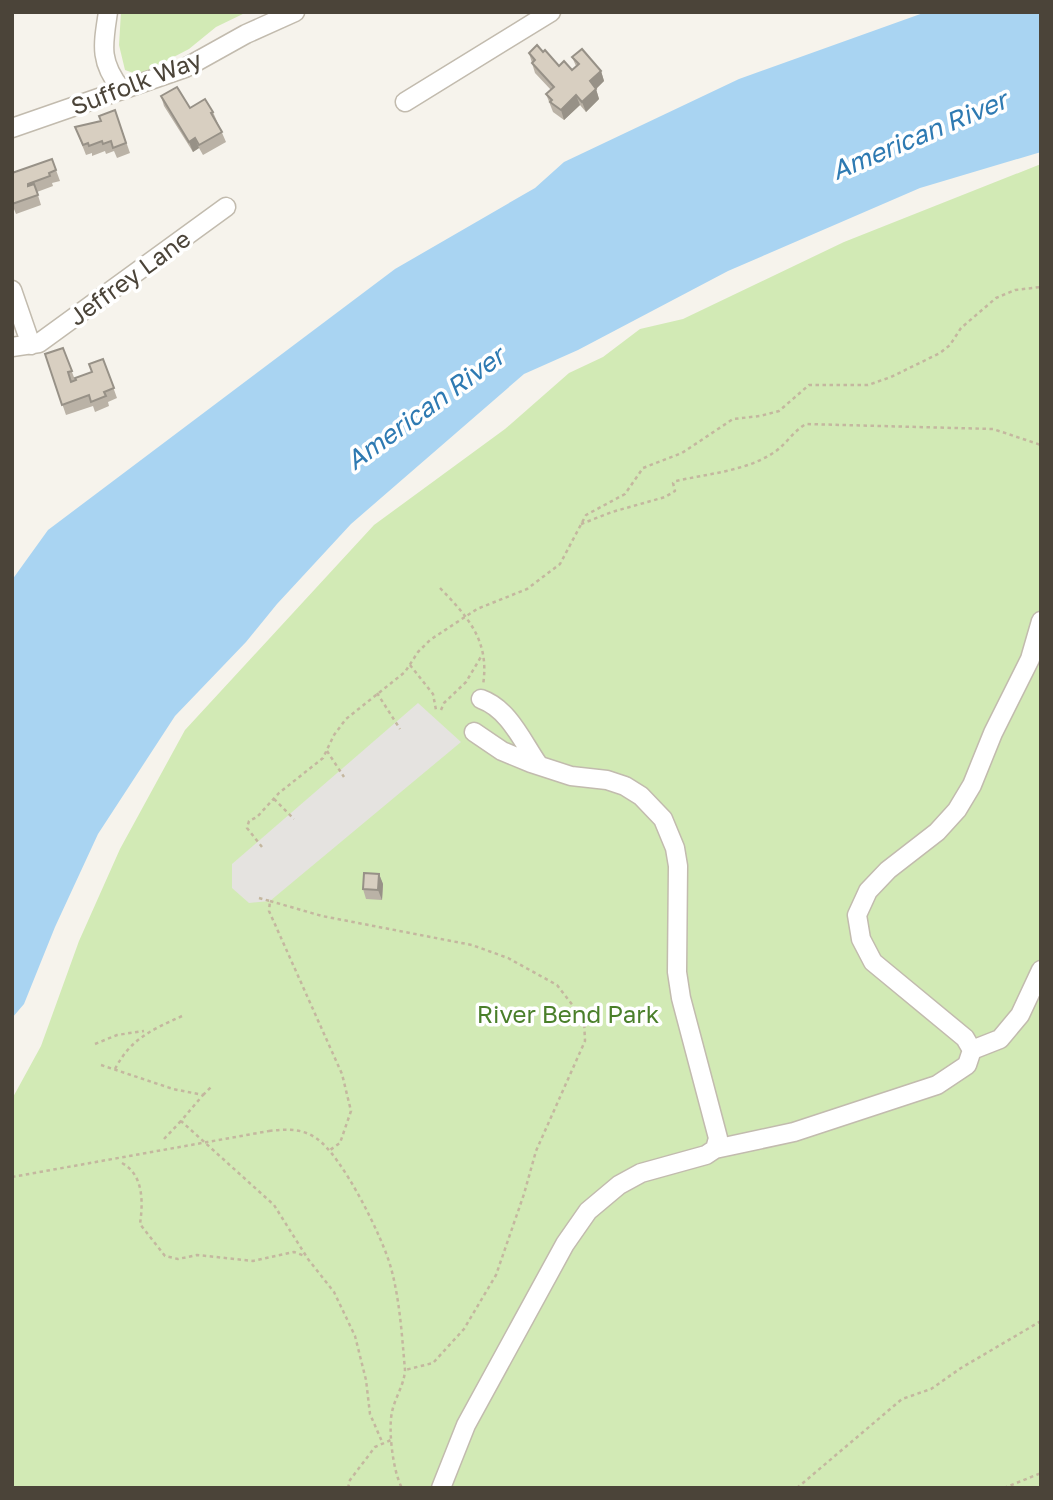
<svg xmlns="http://www.w3.org/2000/svg" width="1053" height="1500" viewBox="0 0 1053 1500" font-family="'Golos Text',sans-serif">
<style>
.green{fill:#d2eab5}
.parking{fill:#e5e3e0}
.water{fill:#a9d4f2}
.lines{fill:none;stroke-linecap:round;stroke-linejoin:round}
.minor-casing{stroke:#c2bbae;stroke-width:21}
.path{stroke:#c4b79f;stroke-width:2.5;stroke-dasharray:3.5 3.5;stroke-linecap:butt}
.minor{stroke:#fff;stroke-width:18}
.path-bridge{stroke:#c4b79f;stroke-width:2.5;stroke-dasharray:3.5 3.5;stroke-linecap:butt}
.wall{fill:#bab2a6}
.shaded-wall{fill:#979187}
.building{fill:#d8cfc1;stroke:#979187;stroke-width:2}
.labels{text-anchor:middle;dominant-baseline:central;stroke-width:7;stroke-linejoin:round;paint-order:stroke}
.street-label{font-size:24px;fill:#4b4439;stroke:#fff}
.park-label{font-size:24px;fill:#4a7f2a;stroke:#fff}
.water-label{font-size:26px;font-style:italic;fill:#2e7ab2;stroke:#fff}
</style>
<rect width="100%" height="100%" fill="#f6f3ec"/>
<path class="green" d="M 121,12 L 247,12 L 216,27 L 189,49 L 139,75 L 125,70 L 119,45 Z
M 1041,164 L 1041,1488 L 12,1488 L 12,1099 L 41,1046 L 79,941 L 120,849 L 185,730 L 374,525 L 505,429 L 569,373 L 603,357 L 640,329 L 683,319 L 844,242 Z"/>
<path class="parking" d="M 418,703 L 461,742 L 270,901 L 249,903 L 232,888 L 232,864 Z"/>
<path class="water" d="M 926,12 L 1041,12 L 1041,152 L 920,188 L 728,271 L 578,350 L 524,374 L 351,524 L 277,604 L 246,642 L 175,716 L 98,834 L 55,927 L 24,1004 L 12,1018 L 12,580 L 48,530 L 395,269 L 535,188 L 564,162 L 739,79 Z"/>
<g class="lines">
<g class="minor-casing">
<path id="minor" d="M 108,12 C 103,45 99,61 121,89
M 405,102 L 551,12
M 12,128 L 185,68 L 246,34 L 295,12
M 12,290 L 31,345
M 12,347 L 39,343 L 226,207
M 481,699 C 509,709 522,741 538,764
M 972,1050 L 1000,1039 L 1020,1015 L 1041,970
M 715,1149 L 794,1132 L 937,1085 L 967,1065 L 972,1050 L 965,1038 L 873,962 L 861,939 L 857,915 L 868,891 L 888,870 L 937,832 L 957,810 L 972,785 L 993,733 L 1030,659 L 1041,621
M 441,1488 L 466,1425 L 565,1244 L 588,1211 L 619,1185 L 641,1173 L 706,1155 L 715,1149 L 718,1138 L 681,998 L 677,972 L 678,866 L 675,848 L 663,819 L 641,796 L 625,786 L 607,780 L 571,776 L 531,763 L 502,751 L 474,732"/>
</g>
<path class="path" d="M 581,524 L 612,512 L 665,497 L 675,491 L 673,483 L 676,481 C 706,474 746,471 773,453 C 786,445 792,432 806,424 L 993,429 L 1041,445
M 440,588 C 468,617 490,641 483,685
M 410,665 L 433,694 L 436,710
M 377,693 L 400,729
M 441,710 L 444,703 L 466,682 L 482,655
M 327,751 L 344,777
M 274,799 L 294,819
M 262,847 L 247,828 L 249,821 L 257,817 L 279,793 L 323,758 L 334,735 L 346,719 L 405,672 L 418,652 L 430,640 L 477,609 L 527,589 L 560,564 L 586,515 L 625,494 L 643,468 L 682,453 L 733,419 L 760,416 L 779,411 L 809,385 L 868,385 L 891,377 L 940,353 L 950,345 L 961,328 L 996,298 L 1015,290 L 1041,287
M 259,898 L 270,901 L 269,911 L 342,1074 L 351,1111 L 340,1143 L 330,1150
M 270,901 L 322,916 L 472,945 L 508,958 L 557,985 L 584,1020 L 585,1041 L 536,1151 L 524,1194 L 496,1275 L 464,1329 L 433,1363 L 405,1370
M 95,1044 L 117,1035 L 144,1031
M 101,1065 L 173,1089 L 203,1095 L 181,1121 L 274,1205 L 308,1259 L 334,1292 L 355,1336 L 366,1380 L 370,1414 L 383,1444
M 115,1069 C 131,1038 152,1030 182,1016
M 203,1095 L 212,1086
M 269,1131 C 286,1129 301,1128 316,1138 C 342,1155 383,1238 391,1268 C 400,1301 402,1337 405,1370 C 404,1386 395,1397 392,1412 C 388,1430 393,1472 402,1488
M 164,1139 L 181,1121
M 122,1163 C 144,1175 143,1203 140,1224 L 165,1256 L 178,1259 L 197,1255 L 253,1261 L 294,1252 L 305,1256
M 348,1488 L 350,1480 L 375,1447 L 391,1440
M 797,1488 L 902,1399 L 931,1389 L 961,1368 L 1041,1321
M 1004,1488 L 1041,1473"/>
<use href="#minor" class="minor"/>
<path class="path-bridge" d="M 12,1177 L 269,1131"/>
</g>
<path class="wall" d="M 529,53 L 559,66 L 572,70 L 576,66 L 572,57 L 601,71 L 604,81 L 596,89 L 599,99 L 586,112 L 580,105 L 564,120 L 553,112 L 546,94 L 551,90 L 535,73 Z
M 161,96 L 190,108 L 213,112 L 226,142 L 203,155 L 199,148 L 193,152 L 164,106 Z
M 115,110 L 130,153 L 117,158 L 114,151 L 106,154 L 105,151 L 92,156 L 92,153 L 86,155 L 75,127 L 101,121 Z
M 52,159 L 60,181 L 52,183 L 53,186 L 37,192 L 41,205 L 16,214 L 12,204 L 12,173 Z
M 63,348 L 75,380 L 92,372 L 103,359 L 117,398 L 108,402 L 109,406 L 95,412 L 93,406 L 66,415 L 45,354 Z
M 379,874 L 383,884 L 382,900 L 366,899 L 363,889 Z"/>
<path class="shaded-wall" d="M 601,71 L 604,81 L 596,89 L 599,99 L 586,112 L 582,102 L 590,81 Z
M 576,95 L 580,105 L 564,120 L 561,110 Z
M 195,138 L 199,148 L 193,152 L 189,142 Z
M 379,874 L 383,884 L 382,900 L 378,890 Z"/>
<path class="building" d="M 537,45 L 543,52 L 545,50 L 559,66 L 564,61 L 572,70 L 579,64 L 572,57 L 582,49 L 601,71 L 590,81 L 596,89 L 582,102 L 576,95 L 561,110 L 550,102 L 552,100 L 546,94 L 554,87 L 532,63 L 535,60 L 529,53 Z
M 177,87 L 190,108 L 205,99 L 213,112 L 211,113 L 222,132 L 199,145 L 195,138 L 189,142 L 161,96 Z
M 115,110 L 126,143 L 113,148 L 111,141 L 103,144 L 102,141 L 89,146 L 88,143 L 83,145 L 75,127 L 101,121 L 99,116 Z
M 52,159 L 56,170 L 49,173 L 50,176 L 28,184 L 28,186 L 34,184 L 38,195 L 12,204 L 12,173 Z
M 63,348 L 72,371 L 68,372 L 71,382 L 76,380 L 75,378 L 92,372 L 89,364 L 103,359 L 114,388 L 104,392 L 106,396 L 91,402 L 89,395 L 62,405 L 45,354 Z
M 364,873 L 379,874 L 378,890 L 363,889 Z"/>
<g class="labels">
<g class="street-label">
<text transform="translate(136 82) rotate(-21)">Suffolk Way</text>
<text transform="translate(129 277) rotate(-36)">Jeffrey Lane</text>
</g>
<g class="park-label">
<text x="568" y="1013">River Bend Park</text>
</g>
<g class="water-label">
<text transform="translate(919 135) rotate(-23)">American River</text>
<text transform="translate(425 408) rotate(-36)">American River</text>
</g>
</g>
<rect width="1053" height="1500" fill="none" stroke="#4b4439" stroke-width="28"/>
</svg>
